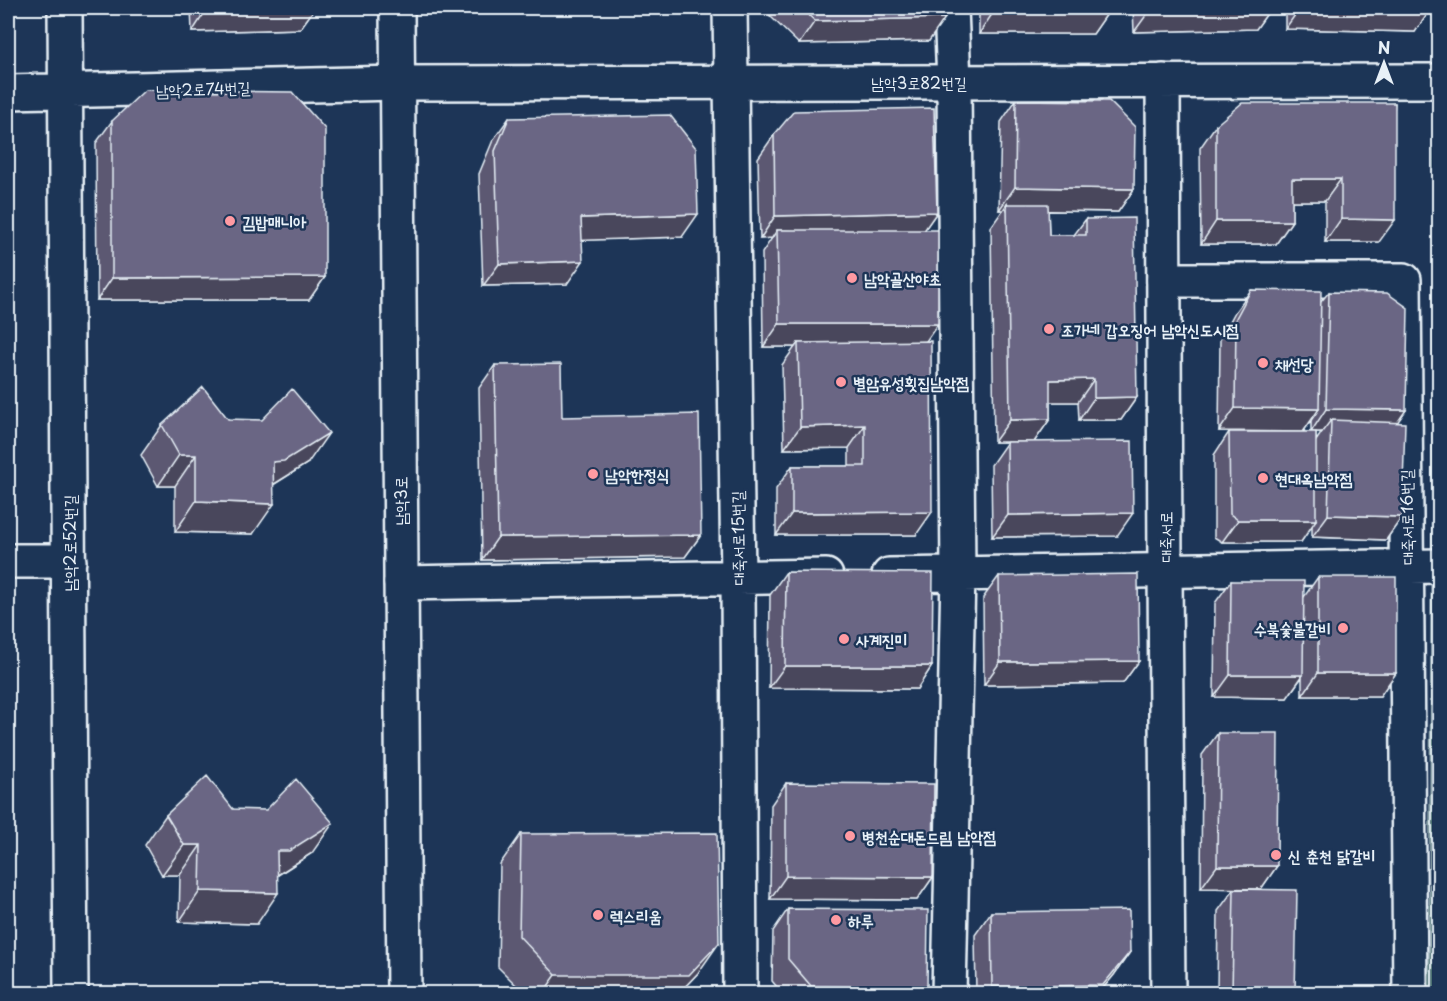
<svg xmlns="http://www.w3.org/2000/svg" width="1447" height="1001" viewBox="0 0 1447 1001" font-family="'Playpen Sans','Poor Story',sans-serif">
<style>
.park{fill:#4c7072;stroke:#9ab0b5;stroke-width:1.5}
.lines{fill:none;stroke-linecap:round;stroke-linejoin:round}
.street-casing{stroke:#e8f1f8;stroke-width:38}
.secondary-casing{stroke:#e8f1f8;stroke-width:38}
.street{stroke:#1d3557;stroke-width:33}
.secondary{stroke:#1d3557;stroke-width:33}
.wall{fill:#5b5872;stroke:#e8f1f8;stroke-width:1.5;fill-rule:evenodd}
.shaded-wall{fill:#4a475c;stroke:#e8f1f8;stroke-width:1.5}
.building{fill:#6a6684;stroke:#e8f1f8;stroke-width:1.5}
.poi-dot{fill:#ff9aa2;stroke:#1d3557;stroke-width:2}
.labels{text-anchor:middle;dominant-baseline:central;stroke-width:5;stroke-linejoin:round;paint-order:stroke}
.street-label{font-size:16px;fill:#e8f1f8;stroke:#1d3557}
.poi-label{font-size:16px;font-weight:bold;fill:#e8f1f8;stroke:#1d3557;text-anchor:start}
</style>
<rect width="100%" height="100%" fill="#1d3557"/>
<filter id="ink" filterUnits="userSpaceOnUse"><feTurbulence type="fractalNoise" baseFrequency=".0167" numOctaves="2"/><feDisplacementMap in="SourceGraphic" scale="12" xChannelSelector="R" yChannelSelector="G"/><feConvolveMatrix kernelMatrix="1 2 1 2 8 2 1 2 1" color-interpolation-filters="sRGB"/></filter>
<g filter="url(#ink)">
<path class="park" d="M 1435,8 L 1439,8 L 1440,993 L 1429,993 Z"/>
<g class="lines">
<g class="street-casing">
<path id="street" d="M 65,8 L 71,994
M 730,8 L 738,578 L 740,994
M 8,92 L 398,83
M 1164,280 L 1404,280 L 1410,994
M 8,561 L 69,561
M 889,575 L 1440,566
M 401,583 L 826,576
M 949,994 L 958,574 L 954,82 L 951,8"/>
</g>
<g class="secondary-casing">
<path id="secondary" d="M 397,8 L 404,994
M 1163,81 L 1165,571 L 1168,994
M 398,83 L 1440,81"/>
</g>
<use href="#street" class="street"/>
<use href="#secondary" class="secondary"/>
</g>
<path class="wall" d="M 191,8 L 315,8 L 300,29 L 192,32 Z
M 770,8 L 945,8 L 929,41 L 799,44 L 770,16 Z
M 979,8 L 1109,8 L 1109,11 L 1093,34 L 979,34 Z
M 1133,8 L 1271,8 L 1256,29 L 1134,32 Z
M 1285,8 L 1431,8 L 1415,32 L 1285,29 Z
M 1016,100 L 1134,189 L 1118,212 L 1048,211 L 1049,235 L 1074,235 L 1086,219 L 1137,397 L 1121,420 L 1079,420 L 1078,402 L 1050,402 L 1050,419 L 1034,442 L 994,442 L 991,227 L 1003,210 L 999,210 L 1001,122 Z
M 1395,103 L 1379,242 L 1325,242 L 1325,201 L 1292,201 L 1292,221 L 1276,244 L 1201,244 L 1200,148 L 1216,125 Z
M 509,118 L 682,237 L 582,240 L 567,284 L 483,286 L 479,174 L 493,140 Z
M 112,121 L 325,277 L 309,300 L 97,300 L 96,143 Z
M 774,135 L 937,212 L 924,230 L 926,341 L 916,535 L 776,535 L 776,489 L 792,466 L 849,466 L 849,448 L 784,449 L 782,365 L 795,347 L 763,347 L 762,253 L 772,238 L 760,239 L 758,158 Z
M 1251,290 L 1320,303 L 1329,292 L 1406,410 L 1397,422 L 1402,517 L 1386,540 L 1312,537 L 1312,526 L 1301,542 L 1222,542 L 1214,537 L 1214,455 L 1229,432 L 1303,432 L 1219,431 L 1220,340 L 1235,312 ZM 1311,421 L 1311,432 L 1303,432 ZM 1316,432 L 1322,432 L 1316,441 Z
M 495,365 L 562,417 L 701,535 L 685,557 L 482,560 L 479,388 Z
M 228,419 L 308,463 L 273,485 L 253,534 L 175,532 L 175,486 L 158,486 L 141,455 L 162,425 Z
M 1007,442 L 1117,536 L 992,537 L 991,465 Z
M 786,572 L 932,666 L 917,689 L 769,688 L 770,595 Z
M 999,576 L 1139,661 L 1123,683 L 984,685 L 983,598 Z
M 1318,577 L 1396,673 L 1380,696 L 1302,696 L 1302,677 L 1287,698 L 1214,697 L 1215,603 L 1231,581 L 1304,597 Z
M 1218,733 L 1277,866 L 1261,889 L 1201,888 L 1202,755 Z
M 786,783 L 933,877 L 917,900 L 770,899 L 771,805 Z
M 233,809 L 312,853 L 278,875 L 257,924 L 179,922 L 180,875 L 162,875 L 145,845 L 166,815 Z
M 521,834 L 698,973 L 679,993 L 524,993 L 498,967 L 500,864 Z
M 1234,889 L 1295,993 L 1217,993 L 1218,911 Z
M 788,909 L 923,993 L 782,993 L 772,981 L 773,931 Z
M 991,912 L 1130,952 L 1114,975 L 1099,993 L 976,993 L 975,935 Z"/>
<path class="shaded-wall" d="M 8,8 L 19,8 L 8,19 Z
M 269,8 L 315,8 L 300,29 L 192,32 L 207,9 Z
M 1239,8 L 1271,8 L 1256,29 L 1134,32 L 1150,10 Z
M 1300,8 L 1357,8 L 1431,9 L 1415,32 L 1285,29 Z
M 994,11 L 1109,11 L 1093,34 L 979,34 Z
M 945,18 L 929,41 L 799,44 L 815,21 Z
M 1292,179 L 1341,179 L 1325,201 L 1276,201 Z
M 1015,187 L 1134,189 L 1118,212 L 1007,210 L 1007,204 L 1003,210 L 999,210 Z
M 937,212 L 921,235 L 777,230 L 772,238 L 760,239 L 775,216 Z
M 698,214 L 682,237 L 565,241 L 581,218 Z
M 1341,219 L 1395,220 L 1379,242 L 1325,242 Z
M 1216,221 L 1292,221 L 1276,244 L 1201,244 Z
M 583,261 L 567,284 L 483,286 L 499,264 Z
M 325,277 L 309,300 L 97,300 L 112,278 Z
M 779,324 L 938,324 L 922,347 L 798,343 L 795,347 L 763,347 Z
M 1094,379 L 1078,402 L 1034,402 L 1050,380 Z
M 1137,397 L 1121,420 L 1079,420 L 1094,398 Z
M 1235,408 L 1319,409 L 1303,432 L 1219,431 Z
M 1326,409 L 1406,410 L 1390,433 L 1331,420 L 1322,432 L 1311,432 Z
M 1050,419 L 1034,442 L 994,442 L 1010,420 Z
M 865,425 L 849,448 L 784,449 L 800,427 Z
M 329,433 L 308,463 L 263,491 L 273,462 Z
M 179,455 L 196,455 L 175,486 L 158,486 Z
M 196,501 L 274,504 L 253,534 L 175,532 Z
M 932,512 L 916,535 L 776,535 L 792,513 Z
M 1133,513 L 1117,536 L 992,537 L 1008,515 Z
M 1328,515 L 1402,517 L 1386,540 L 1312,537 Z
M 1238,520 L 1316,520 L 1301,542 L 1222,542 Z
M 701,535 L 685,557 L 482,560 L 498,537 Z
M 8,648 L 13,648 L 8,656 Z
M 1139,661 L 1123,683 L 984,685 L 1000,662 Z
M 785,666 L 932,666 L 917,689 L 769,688 Z
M 1318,673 L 1396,673 L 1380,696 L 1302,696 Z
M 1230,675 L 1303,675 L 1287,698 L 1214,697 Z
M 333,823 L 312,853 L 268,881 L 277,851 Z
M 184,845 L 201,845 L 180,875 L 162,875 Z
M 1217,866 L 1277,866 L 1261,889 L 1201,888 Z
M 786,876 L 933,877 L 917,900 L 770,899 Z
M 200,891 L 278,893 L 257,924 L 179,922 Z
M 719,943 L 698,973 L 679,993 L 543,993 L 556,975 Z
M 1130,952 L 1114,975 L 1099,993 L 988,993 L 992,987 Z
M 811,986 L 927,988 L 923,993 L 806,993 Z"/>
<path class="building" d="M 207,8 L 269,8 L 207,9 Z
M 801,8 L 945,8 L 945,18 L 815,21 Z
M 994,8 L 1109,8 L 1109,11 L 994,11 Z
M 1150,8 L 1239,8 L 1150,10 Z
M 1357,8 L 1431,8 L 1431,9 Z
M 145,90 L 292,92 L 325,129 L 325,277 L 112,278 L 112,121 Z
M 1016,100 L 1109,101 L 1135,127 L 1134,189 L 1015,187 Z
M 1242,103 L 1395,103 L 1395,220 L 1341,219 L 1341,179 L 1292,179 L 1292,221 L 1216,221 L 1216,125 Z
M 934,108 L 937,212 L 775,216 L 774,135 L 794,111 Z
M 670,115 L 696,148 L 698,214 L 581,218 L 583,261 L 499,264 L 495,151 L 509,118 Z
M 1007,204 L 1048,204 L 1049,235 L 1086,235 L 1086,219 L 1134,218 L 1137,397 L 1094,398 L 1094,379 L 1050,380 L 1050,419 L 1010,420 Z
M 777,230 L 938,230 L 938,324 L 779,324 Z
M 1251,290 L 1321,291 L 1319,409 L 1235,408 L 1236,318 Z
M 1329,292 L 1387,293 L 1408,308 L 1406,410 L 1326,409 Z
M 931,341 L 932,512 L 792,513 L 792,466 L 865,466 L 865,425 L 800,427 L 798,343 Z
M 561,364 L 562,417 L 699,414 L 701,535 L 498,537 L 495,365 Z
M 203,387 L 228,419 L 262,420 L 292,389 L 329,433 L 284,461 L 273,462 L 274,504 L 196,501 L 196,455 L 179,455 L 162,425 Z
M 1331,420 L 1405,423 L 1402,517 L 1328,515 Z
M 1229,432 L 1316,432 L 1316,520 L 1238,520 L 1230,514 Z
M 8,438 L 9,487 L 8,487 Z
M 1132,441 L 1133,513 L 1008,515 L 1007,442 Z
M 786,572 L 933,573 L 932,666 L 785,666 Z
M 1138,574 L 1139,661 L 1000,662 L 999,576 Z
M 8,577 L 11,577 L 13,648 L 8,648 Z
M 1318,577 L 1396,577 L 1396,673 L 1318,673 Z
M 1231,581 L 1304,581 L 1303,675 L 1230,675 Z
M 1218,733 L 1278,733 L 1277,866 L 1217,866 Z
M 207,776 L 233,809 L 266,810 L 296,779 L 333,823 L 289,851 L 277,851 L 278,893 L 200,891 L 201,845 L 184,845 L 166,815 Z
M 786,783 L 934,784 L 933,877 L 786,876 Z
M 717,833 L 719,943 L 689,975 L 556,975 L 519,936 L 521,834 Z
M 1234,889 L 1297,890 L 1295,993 L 1232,993 Z
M 788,909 L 928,910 L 927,988 L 811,986 L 788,959 Z
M 1129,910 L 1130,952 L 1103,985 L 992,987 L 991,912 Z"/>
</g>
<g class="poi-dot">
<circle cx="230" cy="221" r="6"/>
<circle cx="852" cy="278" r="6"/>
<circle cx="1049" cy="329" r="6"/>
<circle cx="1263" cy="363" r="6"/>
<circle cx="841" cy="382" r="6"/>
<circle cx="593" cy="474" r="6"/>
<circle cx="1263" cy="478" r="6"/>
<circle cx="1343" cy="628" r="6"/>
<circle cx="844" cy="639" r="6"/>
<circle cx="850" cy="836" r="6"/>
<circle cx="1276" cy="855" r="6"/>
<circle cx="598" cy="915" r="6"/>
<circle cx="836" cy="920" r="6"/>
</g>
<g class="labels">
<g class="street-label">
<text x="919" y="82">남악3로82번길</text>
<text transform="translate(203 88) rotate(-2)">남악2로74번길</text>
<text transform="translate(400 501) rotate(-90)">남악3로</text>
<text transform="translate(1406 517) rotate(-91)">대죽서로16번길</text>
<text transform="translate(1165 537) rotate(-90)">대죽서로</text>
<text transform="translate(737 538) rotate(-91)">대죽서로15번길</text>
<text transform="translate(69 543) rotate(-90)">남악2로52번길</text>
</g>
<g class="poi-label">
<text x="242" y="221">김밥매니아</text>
<text x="864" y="278">남악골산야초</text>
<text x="1061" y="329">조가네 갑오징어 남악신도시점</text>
<text x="1275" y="363">채선당</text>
<text x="853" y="382">별암유성횟집남악점</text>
<text x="605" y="474">남악한정식</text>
<text x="1275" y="478">현대옥남악점</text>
<text x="1331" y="628" text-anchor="end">수북숯불갈비</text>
<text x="856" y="639">사계진미</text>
<text x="862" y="836">병천순대돈드림 남악점</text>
<text x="1288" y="855">신 춘천 닭갈비</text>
<text x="610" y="915">렉스리움</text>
<text x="848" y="920">하루</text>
</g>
</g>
<rect width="1447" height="1001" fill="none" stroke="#1d3557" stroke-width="30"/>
<rect x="15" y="15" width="1417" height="971" fill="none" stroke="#e8f1f8" stroke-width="2" filter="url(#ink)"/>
<g transform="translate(1384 63)" stroke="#1d3557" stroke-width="4.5" paint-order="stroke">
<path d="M0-4.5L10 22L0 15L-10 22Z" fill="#e8f1f8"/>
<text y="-9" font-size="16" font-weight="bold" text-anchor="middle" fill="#e8f1f8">N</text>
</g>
</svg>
